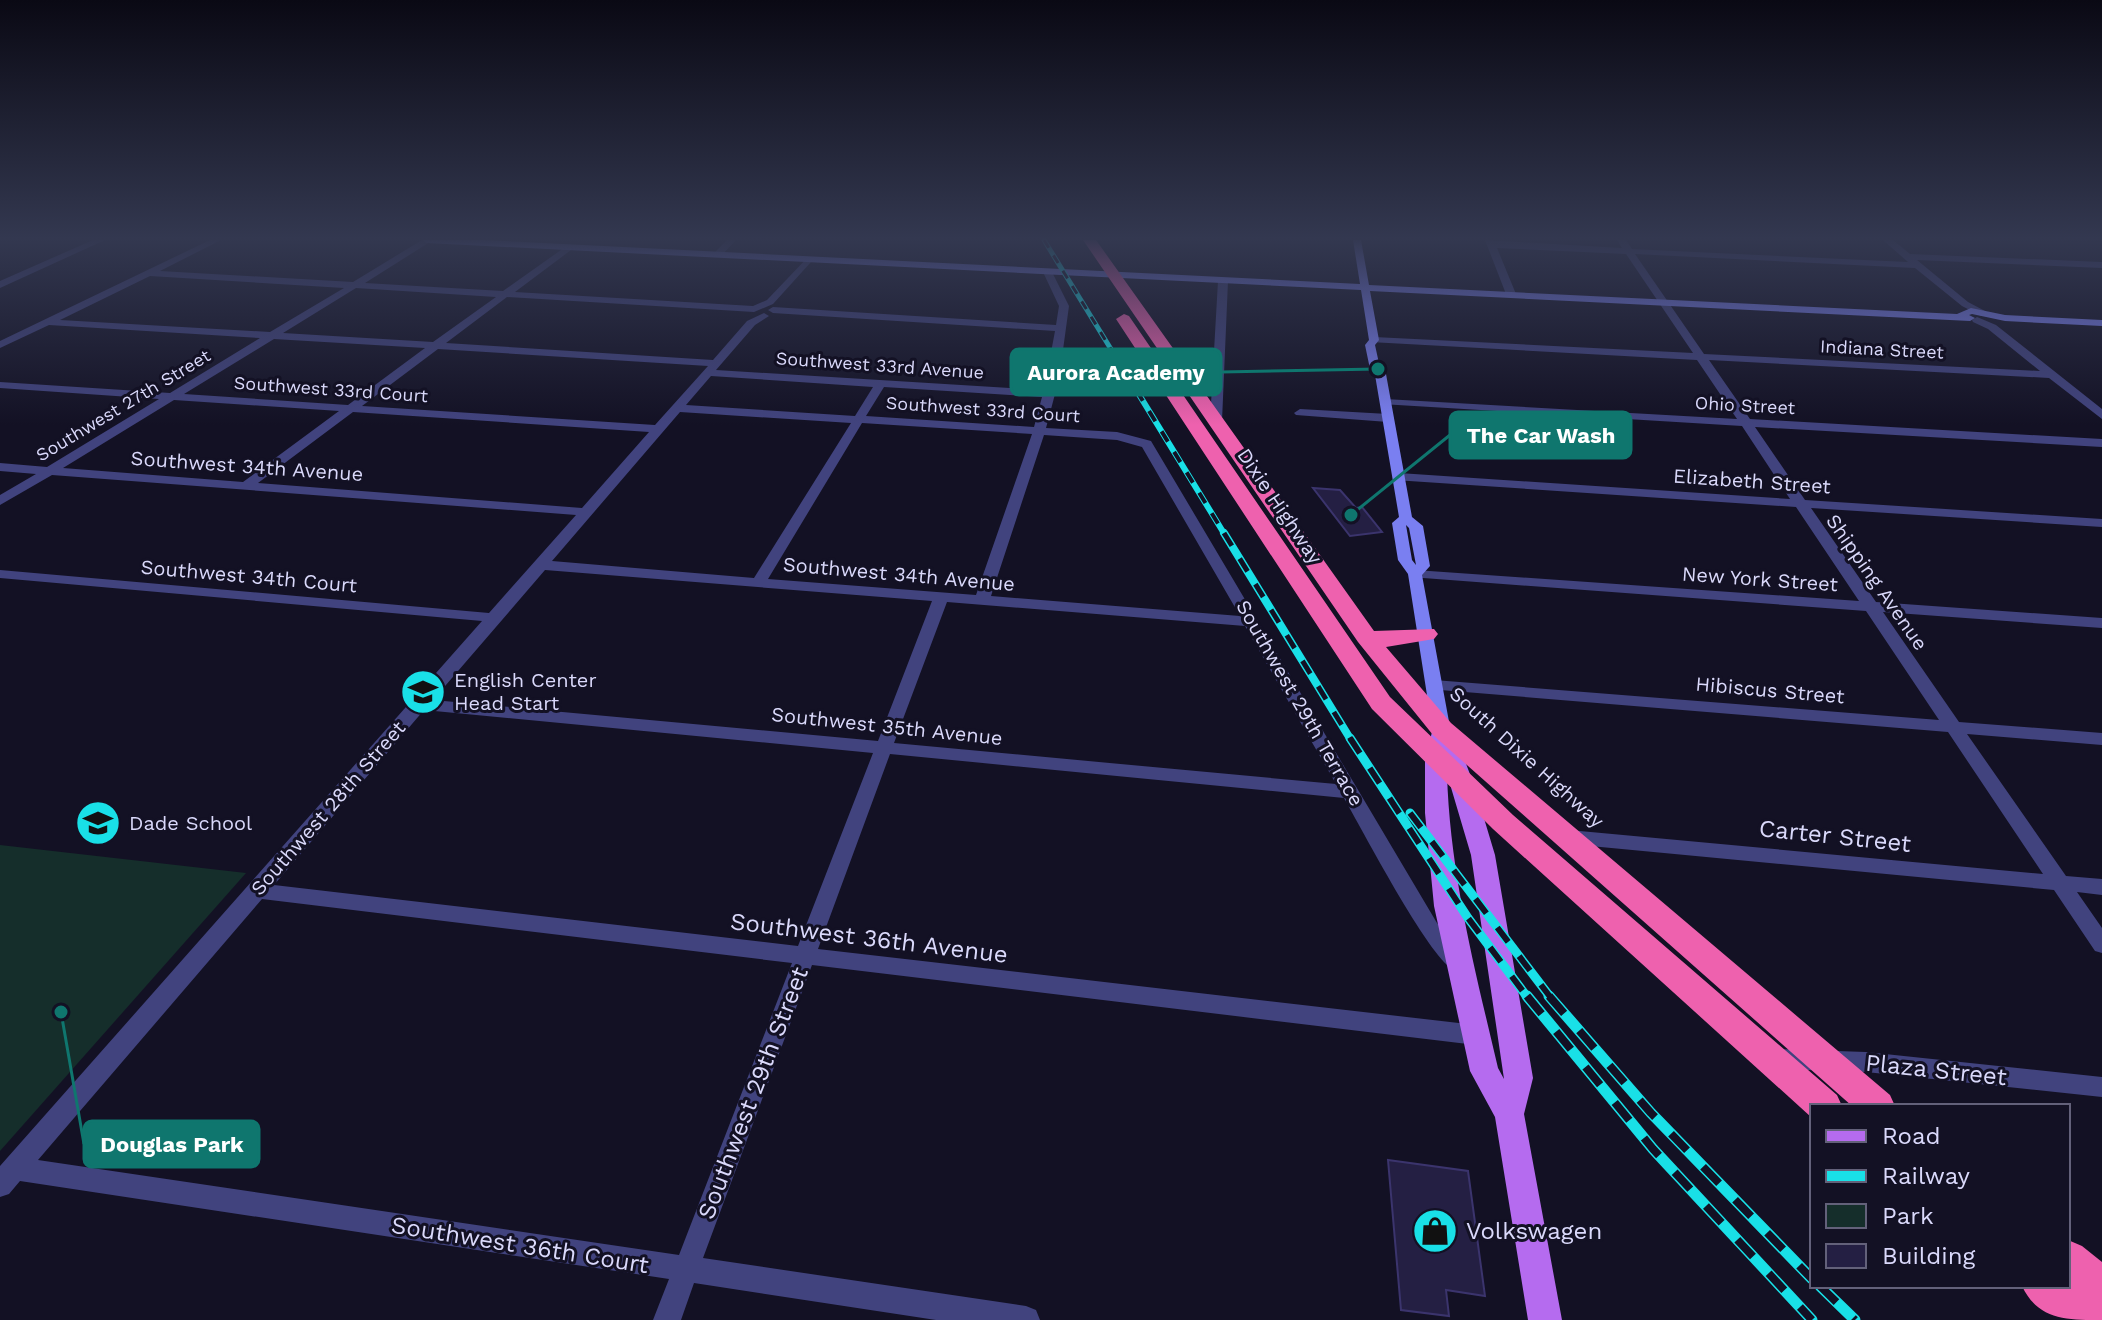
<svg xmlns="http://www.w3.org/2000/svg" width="2102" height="1320" viewBox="0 0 2102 1320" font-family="'Work Sans',sans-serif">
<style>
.green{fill:#152e2b}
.building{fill:#241f43;stroke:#3b346d;stroke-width:2}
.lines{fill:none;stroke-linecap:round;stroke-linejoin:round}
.street{fill:#41437e;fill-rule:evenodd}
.secondary{fill:#7a7ff1;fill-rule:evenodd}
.primary{fill:#b56bef;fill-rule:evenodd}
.highway{fill:#ee61ae;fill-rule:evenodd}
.rail-far4-casing{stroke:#19e0e7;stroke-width:5}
.rail-far3-casing{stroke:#19e0e7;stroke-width:6}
.rail-far2-casing{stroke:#19e0e7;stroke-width:8}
.rail-far1-casing{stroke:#19e0e7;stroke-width:9}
.rail-casing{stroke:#19e0e7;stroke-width:11}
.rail-far4{stroke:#131124;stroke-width:3;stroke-dasharray:9;stroke-linecap:butt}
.rail-far3{stroke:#131124;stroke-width:4;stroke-dasharray:12;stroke-linecap:butt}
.rail-far2{stroke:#131124;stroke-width:5;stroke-dasharray:15;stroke-linecap:butt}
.rail-far1{stroke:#131124;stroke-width:6;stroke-dasharray:18;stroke-linecap:butt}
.rail{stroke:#131124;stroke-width:8;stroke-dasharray:23;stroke-linecap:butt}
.labels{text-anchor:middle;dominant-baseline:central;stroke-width:6;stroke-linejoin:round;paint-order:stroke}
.far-street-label{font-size:18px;fill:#dad9fb;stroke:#131124}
.street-label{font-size:20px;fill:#dad9fb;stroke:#131124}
.poi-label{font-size:20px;fill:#dad9fb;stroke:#131124;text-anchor:start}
.near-street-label{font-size:24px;fill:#dad9fb;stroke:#131124}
.near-poi-label{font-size:24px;fill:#dad9fb;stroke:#131124;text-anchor:start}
.leader{fill:none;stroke:#0f766e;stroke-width:3}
.callout-dot{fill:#0f766e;stroke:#131124;stroke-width:3}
.callout{fill:#0f766e;stroke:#0f766e;stroke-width:3}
.callout-label{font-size:22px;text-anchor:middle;font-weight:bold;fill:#fff}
</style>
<rect width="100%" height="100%" fill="#131124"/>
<path class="green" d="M 0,845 L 246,873 L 0,1151 Z"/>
<path class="building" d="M 1313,488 L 1340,490 L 1356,508 L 1362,507 L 1382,532 L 1350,536 Z
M 1388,1160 L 1468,1171 L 1485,1296 L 1446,1290 L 1449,1316 L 1401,1310 Z"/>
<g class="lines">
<path class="street" d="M 93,240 L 105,240 L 0,288 L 0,281 Z
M 210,240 L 221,240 L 160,271 L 353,282 L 422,240 L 433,240 L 365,283 L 503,291 L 568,245 L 572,248 L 571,250 L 515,292 L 753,306 L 767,300 L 808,257 L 811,258 L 811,262 L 773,304 L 754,312 L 507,297 L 446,343 L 713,360 L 747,321 L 764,313 L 769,316 L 755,325 L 716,370 L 1044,390 L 1055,331 L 773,313 L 768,310 L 773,307 L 1056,325 L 1059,306 L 1043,272 L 1051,270 L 1069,306 L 1059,379 L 1046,428 L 1117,432 L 1151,441 L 1437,923 L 1468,961 L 1464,967 C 1459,969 1458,970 1452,968 C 1430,959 1360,826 1344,798 L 890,754 L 818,949 L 1476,1025 L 1484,1028 L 1487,1035 L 1484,1042 L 1476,1045 L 812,965 L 703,1258 L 1026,1306 L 1036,1310 L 1040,1320 L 936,1320 L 694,1283 L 681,1320 L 653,1320 L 669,1279 L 20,1181 L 9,1194 L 0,1197 L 0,1166 L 482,621 L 0,578 L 0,570 L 489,613 L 576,515 L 52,475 L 0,505 L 0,495 L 36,474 L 0,471 L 0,463 L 47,467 L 159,399 L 0,388 L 0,382 L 170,393 L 260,338 L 49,325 L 0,348 L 0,341 ZM 150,276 L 344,288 L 270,332 L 60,320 ZM 356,288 L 496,297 L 433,342 L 283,333 ZM 274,339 L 425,348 L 348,405 L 184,394 ZM 438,349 L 708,366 L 655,425 L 362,406 ZM 711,376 L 873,387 L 855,416 L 686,405 ZM 884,387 L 1042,397 L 1034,427 L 866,416 ZM 174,400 L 339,411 L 243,482 L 63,468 ZM 353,412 L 649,432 L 582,508 L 258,483 ZM 680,412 L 851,423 L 754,578 L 552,561 ZM 862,423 L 1032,434 L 976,595 L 768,579 ZM 1044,435 L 1117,440 L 1142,447 L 1240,616 L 991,596 ZM 545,570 L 932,601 L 878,741 L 433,700 ZM 947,602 L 1245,626 L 1336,784 L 894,743 ZM 424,710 L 873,753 L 798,946 L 274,885 ZM 262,899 L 792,963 L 679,1255 L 38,1160 Z
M 727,240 L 736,240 L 720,257 L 714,257 L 714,253 Z
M 1485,240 L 1622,248 L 1617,240 L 1626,240 L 1632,249 L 1908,262 L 1883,240 L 1893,240 L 1910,254 L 2102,262 L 2102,268 L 1917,260 L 1968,302 L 1985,311 L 1986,313 L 1981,316 L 1962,306 L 1915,268 L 1635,254 L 1704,354 L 2040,371 L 1988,329 L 1973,322 L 1972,320 L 1977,317 L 1996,325 L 2102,409 L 2102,419 L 2049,378 L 1709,360 L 1750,419 L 2102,439 L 2102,447 L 1755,427 L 1805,500 L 2102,519 L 2102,527 L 1811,508 L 1876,602 L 2102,618 L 2102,628 L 1883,612 L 1959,722 L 2102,733 L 2102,745 L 1967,734 L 2066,876 L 2102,879 L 2102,895 L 2077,892 L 2102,928 L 2102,953 L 2095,951 L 2054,890 L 1569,844 L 1562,842 L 1559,837 L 1562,832 L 1569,830 L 2043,874 L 1948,732 L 1428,689 L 1426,685 L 1428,681 L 1434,680 L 1939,720 L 1866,611 L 1410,577 L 1408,574 L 1410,571 L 1415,570 L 1859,601 L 1796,507 L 1394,480 L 1394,474 L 1399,473 L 1790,499 L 1742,426 L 1381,404 L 1381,400 L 1385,399 L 1737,419 L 1697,360 L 1370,342 L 1369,340 L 1374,337 L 1693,353 L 1626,254 L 1497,248 L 1516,294 L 1511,297 L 1506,294 Z
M 1223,278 L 1228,281 L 1222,421 L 1216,425 L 1210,421 L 1218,281 Z
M 1300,409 L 1388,414 L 1394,418 L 1388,422 L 1296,415 L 1294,413 Z
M 1776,1049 L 1866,1052 L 2102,1077 L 2102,1097 L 1866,1072 L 1776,1069 L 1768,1066 L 1765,1059 L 1768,1052 Z"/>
<path class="secondary" d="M 423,240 L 484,240 L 1360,284 L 1353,240 L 1361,240 L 1369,285 L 1957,314 L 1971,308 L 2005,315 L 2102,320 L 2102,326 L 2005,321 L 1972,314 L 1969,315 L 1975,318 L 1970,321 L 1370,291 L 1379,340 L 1375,345 L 1380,368 L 1386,374 L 1412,517 L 1423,526 L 1430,566 L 1422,575 L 1450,727 L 1441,733 L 1432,727 L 1408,574 L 1398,560 L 1392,523 L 1399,517 L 1375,375 L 1370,369 L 1365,345 L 1369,340 L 1361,290 L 427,243 ZM 1406,525 L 1409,528 L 1416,565 L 1412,560 Z"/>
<path class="primary" d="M 1442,722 L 1450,724 L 1453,729 L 1474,785 L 1495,855 L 1533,1078 L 1524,1114 L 1562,1320 L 1528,1320 L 1495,1117 L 1470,1071 L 1434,906 L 1425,813 L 1425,760 L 1434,724 ZM 1447,774 L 1471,855 L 1504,1079 L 1498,1068 C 1475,970 1450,874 1447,774 Z"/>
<path class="highway" d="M 1083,240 L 1096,240 L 1374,631 L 1434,629 L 1438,634 L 1434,639 L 1386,647 L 1451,723 L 1890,1095 L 1895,1106 L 1852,1106 L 1433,735 L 1358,642 Z
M 1124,314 L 1129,316 L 1390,697 L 1513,815 L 1837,1095 L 1842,1106 L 1812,1106 L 1811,1117 L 1493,829 L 1372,709 L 1116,319 Z
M 2068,1240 L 2082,1246 L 2102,1262 L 2102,1320 C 2066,1320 2038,1320 2022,1286 L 2068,1286 Z"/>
<g class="rail-far4-casing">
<path id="rail-far4" d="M 1044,240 L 1125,372"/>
</g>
<g class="rail-far3-casing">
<path id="rail-far3" d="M 1124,370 L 1225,535"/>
</g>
<g class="rail-far2-casing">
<path id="rail-far2" d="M 1224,533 L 1351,740"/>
</g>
<g class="rail-far1-casing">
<path id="rail-far1" d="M 1350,738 L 1468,918 L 1528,998
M 1410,813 L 1551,998"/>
</g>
<g class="rail-casing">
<path id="rail" d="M 1527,996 L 1653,1149 L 1812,1320
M 1549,996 L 1651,1113 L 1812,1279
M 1820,1286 L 1855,1320"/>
</g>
<use href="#rail-far4" class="rail-far4"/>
<use href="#rail-far3" class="rail-far3"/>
<use href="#rail-far2" class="rail-far2"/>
<use href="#rail-far1" class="rail-far1"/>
<use href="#rail" class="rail"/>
</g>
<linearGradient id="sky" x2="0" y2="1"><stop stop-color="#0a0914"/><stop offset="0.56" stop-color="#333850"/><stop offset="1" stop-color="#333850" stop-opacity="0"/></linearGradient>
<rect width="2102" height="425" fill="url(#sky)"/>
<defs>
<g id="school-disc" transform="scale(2.3)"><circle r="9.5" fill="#19e0e7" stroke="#131124"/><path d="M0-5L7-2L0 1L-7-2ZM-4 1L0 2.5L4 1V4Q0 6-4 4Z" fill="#111"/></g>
<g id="shop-disc" transform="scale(2.3)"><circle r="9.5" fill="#19e0e7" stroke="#131124"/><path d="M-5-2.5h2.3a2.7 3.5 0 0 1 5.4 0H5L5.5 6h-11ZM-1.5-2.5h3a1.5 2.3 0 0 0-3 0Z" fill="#111"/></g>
</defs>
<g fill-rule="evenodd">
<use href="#school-disc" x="423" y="692"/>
<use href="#school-disc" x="98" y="823"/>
<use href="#shop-disc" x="1435" y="1231"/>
</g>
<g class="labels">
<g class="far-street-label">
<text transform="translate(1882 349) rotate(3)">Indiana Street</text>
<text transform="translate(880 365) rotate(4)">Southwest 33rd Avenue</text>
<text transform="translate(331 389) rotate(4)">Southwest 33rd Court</text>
<text transform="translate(123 405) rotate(-31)">Southwest 27th Street</text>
<text transform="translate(1745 405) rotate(3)">Ohio Street</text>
<text transform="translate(983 409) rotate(4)">Southwest 33rd Court</text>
</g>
<g class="street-label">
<text transform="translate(247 466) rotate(4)">Southwest 34th Avenue</text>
<text transform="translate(1752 481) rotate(4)">Elizabeth Street</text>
<text transform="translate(1280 506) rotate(56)">Dixie Highway</text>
<text transform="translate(899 574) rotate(5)">Southwest 34th Avenue</text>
<text transform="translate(249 576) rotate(5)">Southwest 34th Court</text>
<text transform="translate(1760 579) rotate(4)">New York Street</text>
<text transform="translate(1877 582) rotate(55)">Shipping Avenue</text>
<text transform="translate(1770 690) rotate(5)">Hibiscus Street</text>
<text transform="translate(1300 703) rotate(60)">Southwest 29th Terrace</text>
<text transform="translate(887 726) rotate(6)">Southwest 35th Avenue</text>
<text transform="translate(1527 757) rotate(42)">South Dixie Highway</text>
<text transform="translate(328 808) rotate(-49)">Southwest 28th Street</text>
</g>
<g class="poi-label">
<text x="454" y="680">English Center<tspan x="454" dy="23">Head Start</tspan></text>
<text x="129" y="823">Dade School</text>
</g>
<g class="near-street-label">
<text transform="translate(1835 836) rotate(6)">Carter Street</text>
<text transform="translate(869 938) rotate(7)">Southwest 36th Avenue</text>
<text transform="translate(1936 1070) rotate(6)">Plaza Street</text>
<text transform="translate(753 1093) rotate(-69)">Southwest 29th Street</text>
<text transform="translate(520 1245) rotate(9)">Southwest 36th Court</text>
</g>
<g class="near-poi-label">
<text x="1466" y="1231">Volkswagen</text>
</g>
</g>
<path class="leader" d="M1378 369L1221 372M1351 515L1450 435M61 1012L84 1144"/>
<g class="callout-dot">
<circle cx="1378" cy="369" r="8"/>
<circle cx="1351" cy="515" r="8"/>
<circle cx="61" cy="1012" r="8"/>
</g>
<g class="callout">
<rect x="1011" y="349" width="210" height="46" rx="8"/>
<rect x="1450" y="412" width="181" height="46" rx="8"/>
<rect x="84" y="1121" width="175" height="46" rx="8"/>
</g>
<g class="callout-label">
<text x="1116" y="380">Aurora Academy</text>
<text x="1541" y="443">The Car Wash</text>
<text x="172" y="1152">Douglas Park</text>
</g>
<rect x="1810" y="1104" width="260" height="184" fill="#131124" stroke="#63617a" stroke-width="2"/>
<rect x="1826" y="1130" width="40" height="12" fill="#b56bef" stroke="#63617a" stroke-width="2"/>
<text x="1882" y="1144" font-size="24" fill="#dad9fb">Road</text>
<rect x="1826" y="1170" width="40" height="12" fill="#19e0e7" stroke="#63617a" stroke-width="2"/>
<text x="1882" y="1184" font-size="24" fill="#dad9fb">Railway</text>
<rect x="1826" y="1204" width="40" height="24" fill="#152e2b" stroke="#63617a" stroke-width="2"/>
<text x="1882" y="1224" font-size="24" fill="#dad9fb">Park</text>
<rect x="1826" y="1244" width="40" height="24" fill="#241f43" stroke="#63617a" stroke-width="2"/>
<text x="1882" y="1264" font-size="24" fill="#dad9fb">Building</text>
</svg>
